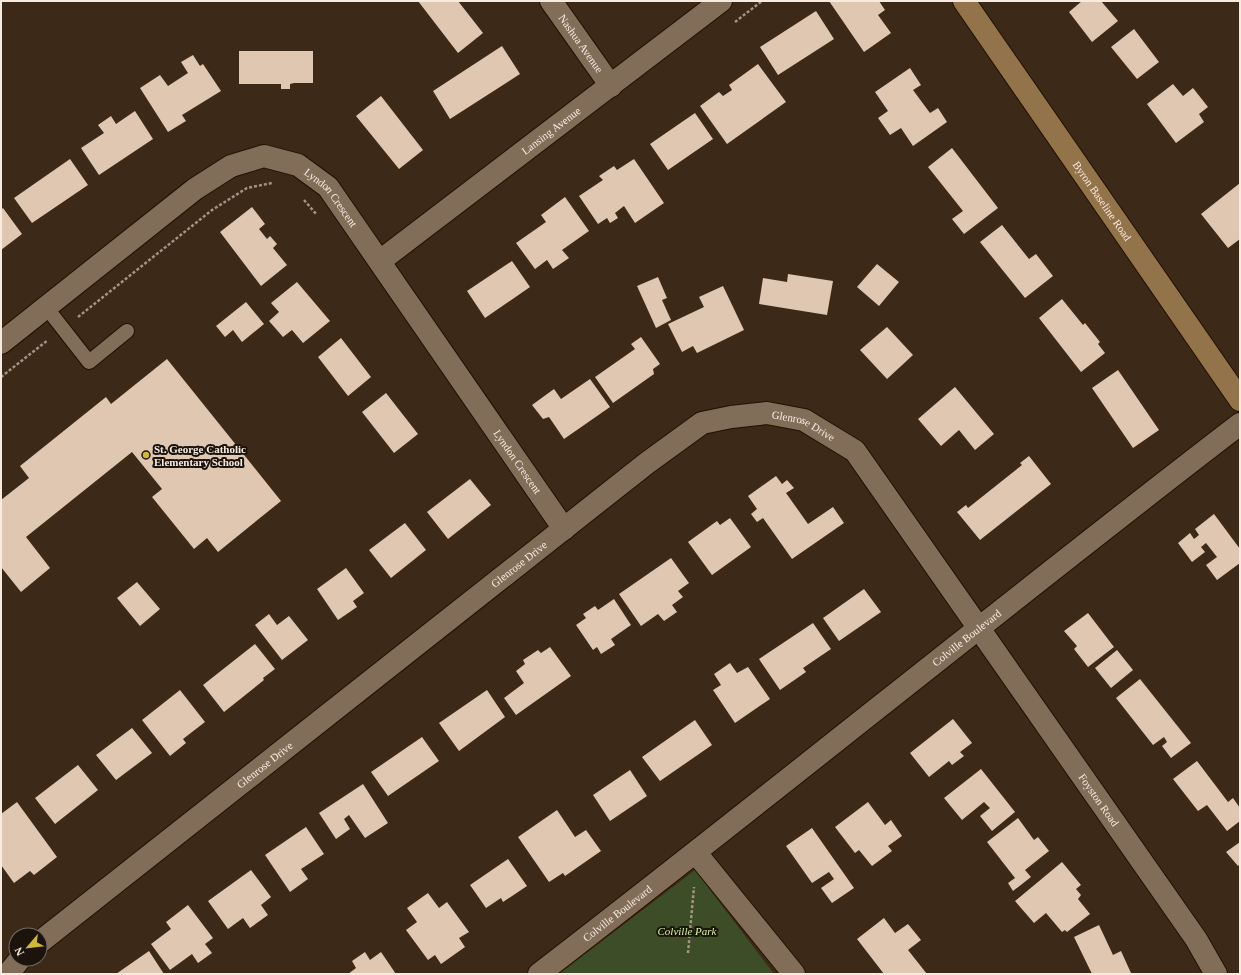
<svg xmlns="http://www.w3.org/2000/svg" width="1241" height="975" viewBox="0 0 1241 975" font-family="'Times New Roman',serif">
<style>
.park{fill:#3d4d27}
.building{fill:#dfc7b1}
.lines{fill:none;stroke-linecap:round;stroke-linejoin:round}
.lane-casing{stroke:#221102;stroke-width:16}
.street-casing{stroke:#221102;stroke-width:24}
.secondary-casing{stroke:#221102;stroke-width:24}
.path{stroke:#a39485;stroke-width:2.5;stroke-dasharray:3 2;stroke-linecap:butt}
.lane{stroke:#826d59;stroke-width:14}
.street{stroke:#826d59;stroke-width:22}
.secondary{stroke:#937349;stroke-width:22}
.poi-dot{fill:#d0b837;stroke:#1c140c;stroke-width:1.5}
.labels{text-anchor:middle;dominant-baseline:central;stroke-width:4;stroke-linejoin:round;paint-order:stroke}
.street-label{font-size:11px;fill:#f7ebe0;stroke:#1c140c}
.poi-label{font-size:11px;font-weight:bold;fill:#f7ebe0;stroke:#1c140c;text-anchor:start}
.park-label{font-size:11px;font-style:italic;fill:#cff39f;stroke:#1c140c}
</style>
<rect width="100%" height="100%" fill="#3c2917"/>
<path class="park" d="M 695,870 L 774,974 L 559,974 Z"/>
<path class="building" d="M 418,1 L 458,1 L 483,33 L 458,53 Z
M 829,1 L 879,1 L 885,10 L 878,15 L 891,33 L 864,52 Z
M 1082,1 L 1101,1 L 1118,21 L 1092,42 L 1069,12 Z
M 816,11 L 834,39 L 778,75 L 760,47 Z
M 1134,29 L 1159,62 L 1137,79 L 1111,47 Z
M 502,46 L 520,74 L 450,119 L 433,91 Z
M 239,51 L 313,51 L 313,83 L 294,83 L 290,84 L 290,89 L 281,89 L 281,84 L 239,84 Z
M 193,55 L 200,66 L 203,64 L 221,91 L 182,115 L 186,121 L 168,132 L 140,88 L 160,75 L 168,86 L 188,73 L 181,62 Z
M 758,64 L 786,102 L 727,144 L 700,106 L 719,92 L 723,96 L 732,90 L 729,85 Z
M 910,68 L 921,85 L 913,90 L 930,113 L 938,108 L 947,122 L 913,146 L 901,128 L 890,135 L 878,118 L 888,111 L 875,92 Z
M 1173,84 L 1183,96 L 1193,88 L 1208,107 L 1199,114 L 1204,122 L 1176,143 L 1147,104 Z
M 381,96 L 423,150 L 399,169 L 356,116 Z
M 135,111 L 153,139 L 99,175 L 81,148 L 104,133 L 98,125 L 111,116 L 116,124 Z
M 695,113 L 713,139 L 668,170 L 650,144 Z
M 952,148 L 998,208 L 964,234 L 952,219 L 963,211 L 928,167 Z
M 70,159 L 88,185 L 32,223 L 14,198 Z
M 634,159 L 664,203 L 635,223 L 624,206 L 615,213 L 618,218 L 610,223 L 607,218 L 598,224 L 579,196 L 603,180 L 599,176 L 614,166 L 617,170 Z
M 1240,183 L 1240,239 L 1228,248 L 1201,214 Z
M 565,197 L 589,231 L 562,250 L 569,258 L 553,269 L 547,260 L 535,269 L 516,243 L 546,222 L 541,215 Z
M 252,207 L 265,224 L 259,229 L 267,239 L 270,236 L 277,244 L 273,248 L 287,265 L 261,286 L 220,232 Z
M 3,208 L 22,234 L 1,250 L 1,210 Z
M 1002,225 L 1029,259 L 1036,254 L 1053,276 L 1025,298 L 980,242 Z
M 512,261 L 530,287 L 485,318 L 467,291 Z
M 877,264 L 899,282 L 879,306 L 857,287 Z
M 788,274 L 833,281 L 827,315 L 759,304 L 763,278 L 787,282 Z
M 658,277 L 667,298 L 662,300 L 671,320 L 656,328 L 637,286 Z
M 297,282 L 330,321 L 303,343 L 292,330 L 283,337 L 269,321 L 279,312 L 271,303 Z
M 723,286 L 744,330 L 697,353 L 693,346 L 682,352 L 668,324 L 704,307 L 699,297 Z
M 1062,299 L 1083,325 L 1085,323 L 1100,342 L 1098,344 L 1105,353 L 1081,372 L 1039,318 Z
M 246,302 L 264,324 L 242,342 L 233,330 L 225,337 L 216,326 Z
M 887,327 L 913,355 L 887,379 L 860,350 Z
M 641,337 L 660,364 L 653,369 L 654,374 L 613,403 L 595,377 L 635,349 L 631,344 Z
M 341,338 L 371,377 L 348,396 L 318,357 Z
M 167,359 L 281,501 L 218,552 L 207,538 L 194,549 L 152,497 L 162,489 L 132,452 L 26,537 L 50,568 L 21,592 L 1,567 L 1,500 L 29,478 L 20,466 L 106,397 L 111,404 Z
M 1118,370 L 1159,430 L 1133,448 L 1092,388 Z
M 590,379 L 610,407 L 564,439 L 549,417 L 543,419 L 532,405 L 554,389 L 561,399 Z
M 955,387 L 994,434 L 975,450 L 959,430 L 941,446 L 918,419 Z
M 386,393 L 418,434 L 394,453 L 362,412 Z
M 1029,456 L 1051,484 L 980,540 L 957,512 L 966,505 L 968,508 L 1022,465 L 1020,463 Z
M 776,476 L 782,484 L 787,480 L 794,488 L 786,493 L 808,524 L 833,507 L 844,523 L 792,559 L 763,518 L 757,522 L 751,514 L 757,509 L 748,496 Z
M 470,479 L 491,505 L 448,539 L 427,512 Z
M 1214,514 L 1240,549 L 1240,563 L 1217,580 L 1206,565 L 1217,557 L 1206,543 L 1201,547 L 1205,552 L 1192,562 L 1178,543 L 1190,533 L 1194,539 L 1199,535 L 1195,529 Z
M 730,518 L 751,547 L 712,575 L 688,542 L 717,521 L 720,525 Z
M 405,523 L 426,550 L 391,578 L 369,550 Z
M 671,558 L 689,583 L 678,591 L 683,597 L 672,605 L 677,612 L 664,621 L 658,614 L 641,626 L 619,594 Z
M 346,568 L 364,593 L 353,601 L 357,607 L 338,620 L 317,589 Z
M 137,582 L 160,609 L 140,626 L 117,598 Z
M 864,589 L 881,612 L 839,641 L 823,618 Z
M 614,599 L 631,625 L 611,639 L 615,645 L 601,654 L 597,647 L 593,650 L 576,625 L 586,618 L 583,614 L 595,606 L 598,610 Z
M 1088,613 L 1114,647 L 1088,667 L 1074,649 L 1077,646 L 1064,631 Z
M 269,614 L 277,625 L 289,616 L 308,640 L 282,660 L 255,625 Z
M 813,623 L 831,649 L 803,668 L 806,672 L 780,690 L 759,659 Z
M 255,644 L 275,669 L 263,678 L 264,680 L 224,712 L 203,685 Z
M 550,647 L 571,676 L 516,715 L 504,698 L 524,683 L 516,671 L 525,664 L 523,660 L 538,650 L 541,653 Z
M 1117,650 L 1133,670 L 1111,688 L 1095,668 Z
M 730,663 L 737,673 L 748,667 L 770,699 L 735,723 L 713,690 L 721,685 L 714,674 Z
M 1140,679 L 1191,743 L 1171,758 L 1162,746 L 1167,742 L 1164,737 L 1153,745 L 1116,698 Z
M 180,690 L 205,722 L 183,739 L 186,743 L 170,756 L 142,720 Z
M 487,690 L 505,717 L 459,751 L 439,723 Z
M 953,719 L 972,743 L 960,752 L 964,756 L 952,765 L 949,761 L 929,777 L 910,753 Z
M 695,720 L 712,745 L 660,781 L 642,757 Z
M 132,728 L 152,753 L 116,780 L 96,755 Z
M 422,737 L 439,761 L 388,796 L 371,772 Z
M 1197,761 L 1228,802 L 1233,798 L 1240,808 L 1240,821 L 1227,831 L 1207,805 L 1198,811 L 1173,779 Z
M 78,765 L 98,790 L 55,824 L 35,798 Z
M 981,769 L 1015,812 L 992,831 L 980,816 L 990,808 L 984,802 L 962,820 L 944,798 Z
M 630,770 L 647,796 L 610,821 L 593,795 Z
M 363,784 L 388,823 L 365,838 L 349,815 L 344,819 L 350,829 L 336,839 L 319,813 Z
M 17,802 L 57,857 L 34,875 L 30,871 L 14,883 L 1,865 L 1,814 Z
M 868,802 L 885,825 L 891,820 L 902,836 L 888,846 L 892,851 L 872,866 L 859,850 L 855,853 L 835,827 Z
M 557,810 L 575,837 L 586,830 L 601,851 L 565,876 L 563,873 L 549,882 L 518,837 Z
M 1018,818 L 1034,840 L 1038,837 L 1049,851 L 1025,870 L 1031,877 L 1013,891 L 1008,883 L 1015,878 L 987,842 Z
M 306,827 L 324,854 L 301,869 L 308,879 L 290,892 L 265,855 Z
M 812,828 L 854,888 L 832,903 L 821,888 L 834,879 L 829,872 L 812,883 L 786,846 Z
M 1240,842 L 1240,864 L 1238,866 L 1226,852 Z
M 508,859 L 527,886 L 503,902 L 501,898 L 486,908 L 470,885 Z
M 1062,862 L 1081,885 L 1076,889 L 1081,895 L 1078,899 L 1090,914 L 1067,932 L 1065,930 L 1062,932 L 1046,913 L 1034,923 L 1015,901 Z
M 251,870 L 271,897 L 261,905 L 268,915 L 250,928 L 243,918 L 228,929 L 208,901 Z
M 428,893 L 439,908 L 447,902 L 469,932 L 459,938 L 465,947 L 441,964 L 435,955 L 428,960 L 406,930 L 417,922 L 407,908 Z
M 188,905 L 213,938 L 205,944 L 212,953 L 198,963 L 192,954 L 170,970 L 151,944 L 171,929 L 166,922 Z
M 884,918 L 895,933 L 908,924 L 921,940 L 908,950 L 927,974 L 884,974 L 857,939 Z
M 1099,925 L 1113,955 L 1121,951 L 1131,973 L 1092,974 L 1074,937 Z
M 149,951 L 164,974 L 116,974 Z
M 365,952 L 370,960 L 381,952 L 396,974 L 348,974 L 356,968 L 352,961 Z"/>
<g class="lines">
<g class="lane-casing">
<path id="lane" d="M 46,307 L 89,362 L 127,331"/>
</g>
<g class="street-casing">
<g id="street">
<path id="s1" d="M 551,1 L 611,86"/>
<path id="s2" d="M 380,261 L 721,1"/>
<path id="s3" d="M 1,343 L 195,189 L 231,166 L 264,156 L 298,165 L 328,187 L 564,529"/>
<path d="M 696,853 L 794,974"/>
<path id="s4" d="M 40,942 L 647,463 L 702,423 L 731,417 L 767,413 L 804,420 L 855,451 L 1196,939 L 1216,974"/>
<path d="M 8,974 L 20,959"/>
<path id="s5" d="M 539,974 C 774,793 1004,605 1240,424"/>
</g>
</g>
<g class="secondary-casing">
<g id="secondary">
<path id="s6" d="M 964,1 L 1240,400"/>
</g>
</g>
<path class="path" d="M 735,22 L 762,1
M 304,200 L 317,215
M 78,317 L 212,210 L 247,188 L 272,183
M 1,377 L 48,340
M 688,953 L 694,887"/>
<use href="#lane" class="lane"/>
<use href="#street" class="street"/>
<use href="#secondary" class="secondary"/>
</g>
<circle class="poi-dot" cx="146" cy="455" r="4"/>
<g class="labels">
<g class="street-label">
<text stroke="none"><textPath href="#s1" startOffset="52">Nashua Avenue</textPath></text>
<text stroke="none"><textPath href="#s2" startOffset="215">Lansing Avenue</textPath></text>
<text stroke="none"><textPath href="#s3" startOffset="407">Lyndon Crescent</textPath></text>
<text stroke="none"><textPath href="#s6" startOffset="243">Byron Baseline Road</textPath></text>
<text stroke="none"><textPath href="#s4" startOffset="946">Glenrose Drive</textPath></text>
<text stroke="none"><textPath href="#s3" startOffset="731">Lyndon Crescent</textPath></text>
<text stroke="none"><textPath href="#s4" startOffset="610">Glenrose Drive</textPath></text>
<text stroke="none"><textPath href="#s5" startOffset="544">Colville Boulevard</textPath></text>
<text stroke="none"><textPath href="#s4" startOffset="286">Glenrose Drive</textPath></text>
<text stroke="none"><textPath href="#s4" startOffset="1430">Foyston Road</textPath></text>
<text stroke="none"><textPath href="#s5" startOffset="99">Colville Boulevard</textPath></text>
</g>
<g class="poi-label">
<text x="154" y="449">St. George Catholic<tspan x="154" dy="13">Elementary School</tspan></text>
</g>
<g class="park-label">
<text x="687" y="931">Colville Park</text>
</g>
</g>
<rect width="1241" height="975" fill="none" stroke="#f7ebe0" stroke-width="4"/>
<g transform="translate(28 947) rotate(242)"><circle r="19" fill="#1c140c" stroke="#746a61"/>
<path d="M0-3L7 15L0 10L-7 15Z" fill="#d0b837"/>
<text y="-6" font-size="11" font-weight="bold" text-anchor="middle" fill="#f7ebe0">N</text>
</g>
</svg>
